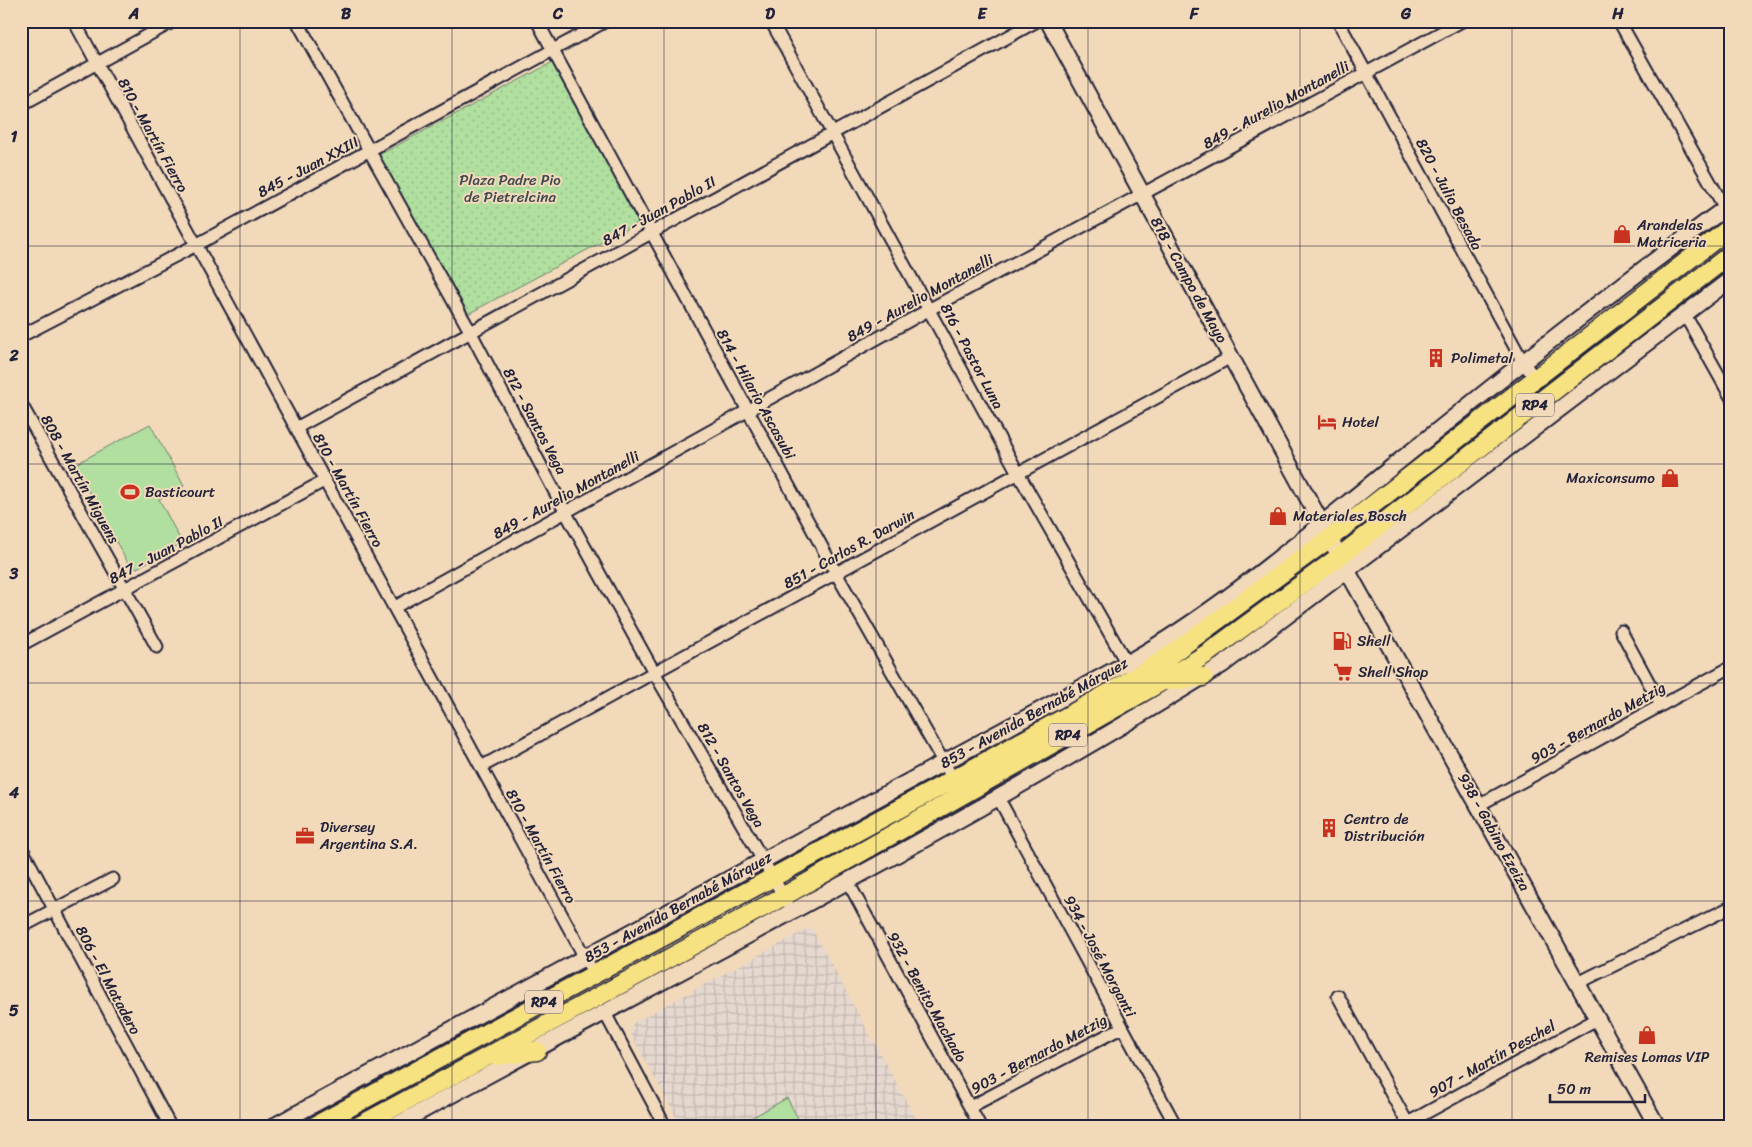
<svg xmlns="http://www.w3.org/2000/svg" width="1752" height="1147" viewBox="0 0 1752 1147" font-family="Sriracha,sans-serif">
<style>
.industrial{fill:url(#industrial-grid)}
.grass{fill:#b0df9f;stroke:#69806d}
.park{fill:url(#park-dots);stroke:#69806d}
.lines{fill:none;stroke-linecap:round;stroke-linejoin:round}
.street-casing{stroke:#22223b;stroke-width:15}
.secondary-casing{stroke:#22223b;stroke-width:19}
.primary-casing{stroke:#22223b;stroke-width:21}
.street{stroke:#f2d9ba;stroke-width:11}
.secondary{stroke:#f2d9ba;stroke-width:15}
.primary{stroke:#f7e281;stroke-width:18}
.grid{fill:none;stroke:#22223b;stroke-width:1;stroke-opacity:0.55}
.labels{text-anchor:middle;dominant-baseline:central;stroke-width:4;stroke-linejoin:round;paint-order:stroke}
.shield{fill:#f2d9ba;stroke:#605961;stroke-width:1}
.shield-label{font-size:14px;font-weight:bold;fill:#22223b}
.street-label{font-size:15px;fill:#22223b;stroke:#f2d9ba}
.park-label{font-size:15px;fill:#3e484f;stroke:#f2d9ba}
.poi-label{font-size:15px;fill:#22223b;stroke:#f2d9ba;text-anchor:start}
.neatline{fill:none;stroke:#22223b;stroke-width:2}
.grid-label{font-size:16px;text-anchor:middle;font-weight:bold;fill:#22223b}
</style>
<defs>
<pattern id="industrial-grid" width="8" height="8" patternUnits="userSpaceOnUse" patternTransform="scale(1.25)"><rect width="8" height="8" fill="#e5d8ce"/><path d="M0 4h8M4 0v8" fill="none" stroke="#c4b9b2"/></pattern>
<pattern id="park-dots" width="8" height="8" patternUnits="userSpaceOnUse" patternTransform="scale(1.25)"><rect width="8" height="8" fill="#b0df9f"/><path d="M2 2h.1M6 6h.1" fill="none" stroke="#97bf8a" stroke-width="1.8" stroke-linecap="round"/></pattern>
</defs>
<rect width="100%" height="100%" fill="#f2d9ba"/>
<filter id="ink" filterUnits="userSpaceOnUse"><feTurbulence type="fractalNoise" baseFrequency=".02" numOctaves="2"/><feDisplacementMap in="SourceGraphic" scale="10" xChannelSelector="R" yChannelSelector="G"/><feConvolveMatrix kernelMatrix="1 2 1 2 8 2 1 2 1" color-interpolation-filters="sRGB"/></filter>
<g filter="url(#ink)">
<path class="industrial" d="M 811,927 L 920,1126 L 802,1126 L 787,1098 L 737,1126 L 681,1126 L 630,1033 L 633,1023 Z"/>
<path class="grass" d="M 150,424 L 184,486 L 159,499 L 182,543 L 137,568 L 129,565 L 74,465 Z
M 787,1098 L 802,1126 L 737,1126 Z"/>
<path class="park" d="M 555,61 L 641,221 L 466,315 L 379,155 Z"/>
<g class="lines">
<g class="street-casing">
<path id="street" d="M 74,21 L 594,974
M 297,21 L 470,331 L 566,513 L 654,672 L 787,902
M 537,21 L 836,573 L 953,779
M 771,21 L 1018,473 L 1130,669
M 1338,21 L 1523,362 L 1536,380
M 1619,21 L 1731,219
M 21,105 L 174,21
M 1685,315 L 1731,397
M 21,336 L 196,245 L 606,21
M 21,404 L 157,647
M 296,428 L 1037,21
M 395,607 L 930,309 L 1462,21
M 1621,631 L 1661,705
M 21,645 L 324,481
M 481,767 L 1231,357
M 999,799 L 1176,1126
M 1479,805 L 1731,667
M 21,847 L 170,1126
M 848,882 L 980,1126
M 21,927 L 113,879
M 1578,983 L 1731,907
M 1338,996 L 1409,1126
M 605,1013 L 665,1126
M 970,1107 L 1121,1028
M 1402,1126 L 1597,1019"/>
</g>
<g class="secondary-casing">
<path id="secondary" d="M 1048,21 L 1348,572 L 1657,1126
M 274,1126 L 1127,663 C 1218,612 1306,536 1387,471 C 1500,380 1614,289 1731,204
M 394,1126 C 672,974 953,832 1222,665 L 1731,279"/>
</g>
<g class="primary-casing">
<path id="primary" d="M 1166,681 L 1203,677
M 495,1056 L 537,1051
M 315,1126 L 976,767 L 1112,691 L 1162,661 L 1330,538 L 1731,227
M 359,1126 L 784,896 L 1163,681 L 1208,653 L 1340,556 L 1731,254"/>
</g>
<use href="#street" class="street"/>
<use href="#secondary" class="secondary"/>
<use href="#primary" class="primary"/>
</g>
</g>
<path class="grid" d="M 240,21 L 240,1126M 452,21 L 452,1126M 664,21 L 664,1126M 876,21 L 876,1126M 1088,21 L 1088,1126M 1300,21 L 1300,1126M 1512,21 L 1512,1126M 21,246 L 1731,246M 21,464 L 1731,464M 21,683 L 1731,683M 21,901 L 1731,901"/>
<defs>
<g id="shop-bare" transform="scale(1.5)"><path d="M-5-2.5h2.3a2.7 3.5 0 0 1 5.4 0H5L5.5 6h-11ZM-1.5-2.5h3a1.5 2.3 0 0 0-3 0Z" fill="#c8321e" stroke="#f2d9ba" stroke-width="2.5" paint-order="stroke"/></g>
<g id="building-bare" transform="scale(1.5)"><path d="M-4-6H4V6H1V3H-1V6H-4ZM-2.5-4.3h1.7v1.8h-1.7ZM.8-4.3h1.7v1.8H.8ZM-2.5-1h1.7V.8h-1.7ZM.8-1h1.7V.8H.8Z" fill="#c8321e" stroke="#f2d9ba" stroke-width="2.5" paint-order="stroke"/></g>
<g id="hotel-bare" transform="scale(1.5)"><path d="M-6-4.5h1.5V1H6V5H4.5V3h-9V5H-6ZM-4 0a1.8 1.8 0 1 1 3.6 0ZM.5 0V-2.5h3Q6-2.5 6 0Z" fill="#c8321e" stroke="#f2d9ba" stroke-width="2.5" paint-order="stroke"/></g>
<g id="stadium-bare" transform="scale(1.5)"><path d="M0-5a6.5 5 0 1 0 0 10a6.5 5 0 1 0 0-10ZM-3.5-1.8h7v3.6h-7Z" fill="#c8321e" stroke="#f2d9ba" stroke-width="2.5" paint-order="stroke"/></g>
<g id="fuel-bare" transform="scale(1.5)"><path d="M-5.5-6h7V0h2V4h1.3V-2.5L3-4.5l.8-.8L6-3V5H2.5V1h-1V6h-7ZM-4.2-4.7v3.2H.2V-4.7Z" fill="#c8321e" stroke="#f2d9ba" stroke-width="2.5" paint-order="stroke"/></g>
<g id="supermarket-bare" transform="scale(1.5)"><path d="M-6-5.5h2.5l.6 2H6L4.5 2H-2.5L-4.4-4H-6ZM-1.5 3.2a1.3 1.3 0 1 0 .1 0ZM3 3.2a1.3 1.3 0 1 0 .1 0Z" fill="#c8321e" stroke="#f2d9ba" stroke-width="2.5" paint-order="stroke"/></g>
<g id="office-bare" transform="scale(1.5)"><path d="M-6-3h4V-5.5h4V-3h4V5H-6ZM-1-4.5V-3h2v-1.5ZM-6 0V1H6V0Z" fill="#c8321e" stroke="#f2d9ba" stroke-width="2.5" paint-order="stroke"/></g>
</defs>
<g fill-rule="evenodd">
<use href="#shop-bare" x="1622" y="234"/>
<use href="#building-bare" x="1436" y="358"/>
<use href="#hotel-bare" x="1327" y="422"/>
<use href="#shop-bare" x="1670" y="478"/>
<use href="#stadium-bare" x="130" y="492"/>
<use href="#shop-bare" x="1278" y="516"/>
<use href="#fuel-bare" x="1342" y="641"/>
<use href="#supermarket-bare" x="1343" y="672"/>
<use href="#building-bare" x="1329" y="828"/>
<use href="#office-bare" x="305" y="836"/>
<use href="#shop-bare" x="1647" y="1035"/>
</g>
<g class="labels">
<g class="shield">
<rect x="1516" y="393.5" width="38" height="23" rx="4"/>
<rect x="1049" y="723.5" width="38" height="23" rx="4"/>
<rect x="525" y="990.5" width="38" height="23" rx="4"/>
</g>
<g class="shield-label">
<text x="1535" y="405">RP4</text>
<text x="1068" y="735">RP4</text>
<text x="544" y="1002">RP4</text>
</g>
<g class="street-label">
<text transform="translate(1276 105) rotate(-29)">849 - Aurelio Montanelli</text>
<text transform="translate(153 135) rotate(61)">810 - Martín Fierro</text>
<text transform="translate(308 167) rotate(-28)">845 - Juan XXIII</text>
<text transform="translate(1449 194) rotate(62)">820 - Julio Besada</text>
<text transform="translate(659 211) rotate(-29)">847 - Juan Pablo II</text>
<text transform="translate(1189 280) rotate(61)">818 - Campo de Mayo</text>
<text transform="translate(920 298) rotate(-29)">849 - Aurelio Montanelli</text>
<text transform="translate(972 356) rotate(62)">816 - Pastor Luna</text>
<text transform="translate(756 394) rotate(61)">814 - Hilario Ascasubi</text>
<text transform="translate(535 421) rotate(62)">812 - Santos Vega</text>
<text transform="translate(80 479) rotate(61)">808 - Martín Miguens</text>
<text transform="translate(348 490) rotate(61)">810 - Martín Fierro</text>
<text transform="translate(566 495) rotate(-29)">849 - Aurelio Montanelli</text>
<text transform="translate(849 549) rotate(-29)">851 - Carlos R. Darwin</text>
<text transform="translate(166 550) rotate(-28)">847 - Juan Pablo II</text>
<text transform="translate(1034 713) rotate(-29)">853 - Avenida Bernabé Márquez</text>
<text transform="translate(1598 723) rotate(-29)">903 - Bernardo Metzig</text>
<text transform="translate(731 775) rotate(60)">812 - Santos Vega</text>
<text transform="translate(1494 832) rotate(61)">938 - Gabino Ezeiza</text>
<text transform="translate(541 846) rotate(61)">810 - Martín Fierro</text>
<text transform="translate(678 907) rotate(-29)">853 - Avenida Bernabé Márquez</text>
<text transform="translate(1100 956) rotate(62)">934 - José Morganti</text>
<text transform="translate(108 980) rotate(62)">806 - El Matadero</text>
<text transform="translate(927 997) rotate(61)">932 - Benito Machado</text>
<text transform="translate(1039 1054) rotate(-28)">903 - Bernardo Metzig</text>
<text transform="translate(1492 1059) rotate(-29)">907 - Martín Peschel</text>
</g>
<g class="park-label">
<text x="510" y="180">Plaza Padre Pio<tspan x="510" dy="17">de Pietrelcina</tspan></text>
</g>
<g class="poi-label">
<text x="1637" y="225">Arandelas<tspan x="1637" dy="17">Matriceria</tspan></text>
<text x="1451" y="358">Polimetal</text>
<text x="1342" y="422">Hotel</text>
<text x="1655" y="478" text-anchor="end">Maxiconsumo</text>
<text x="145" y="492">Basticourt</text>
<text x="1293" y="516">Materiales Bosch</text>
<text x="1357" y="641">Shell</text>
<text x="1358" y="672">Shell Shop</text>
<text x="1344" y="819">Centro de<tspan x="1344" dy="17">Distribución</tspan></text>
<text x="320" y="827">Diversey<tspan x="320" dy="17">Argentina S.A.</tspan></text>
<text x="1647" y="1057" text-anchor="middle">Remises Lomas VIP</text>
</g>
</g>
<rect width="1752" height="1147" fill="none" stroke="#f2d9ba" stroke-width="55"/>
<path d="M1550 1094v8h95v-8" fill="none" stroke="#22223b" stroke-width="2.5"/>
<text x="1557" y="1094" font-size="15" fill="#22223b" stroke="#f2d9ba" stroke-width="4" paint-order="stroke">50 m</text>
<rect x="28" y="28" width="1696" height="1092" class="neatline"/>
<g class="grid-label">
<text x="134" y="19">A</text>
<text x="346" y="19">B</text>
<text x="558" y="19">C</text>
<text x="770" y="19">D</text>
<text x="982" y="19">E</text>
<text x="1194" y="19">F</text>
<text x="1406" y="19">G</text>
<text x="1618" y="19">H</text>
<text x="14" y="142">1</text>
<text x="14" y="361">2</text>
<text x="14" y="579">3</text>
<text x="14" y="798">4</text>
<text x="14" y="1016">5</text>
</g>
</svg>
